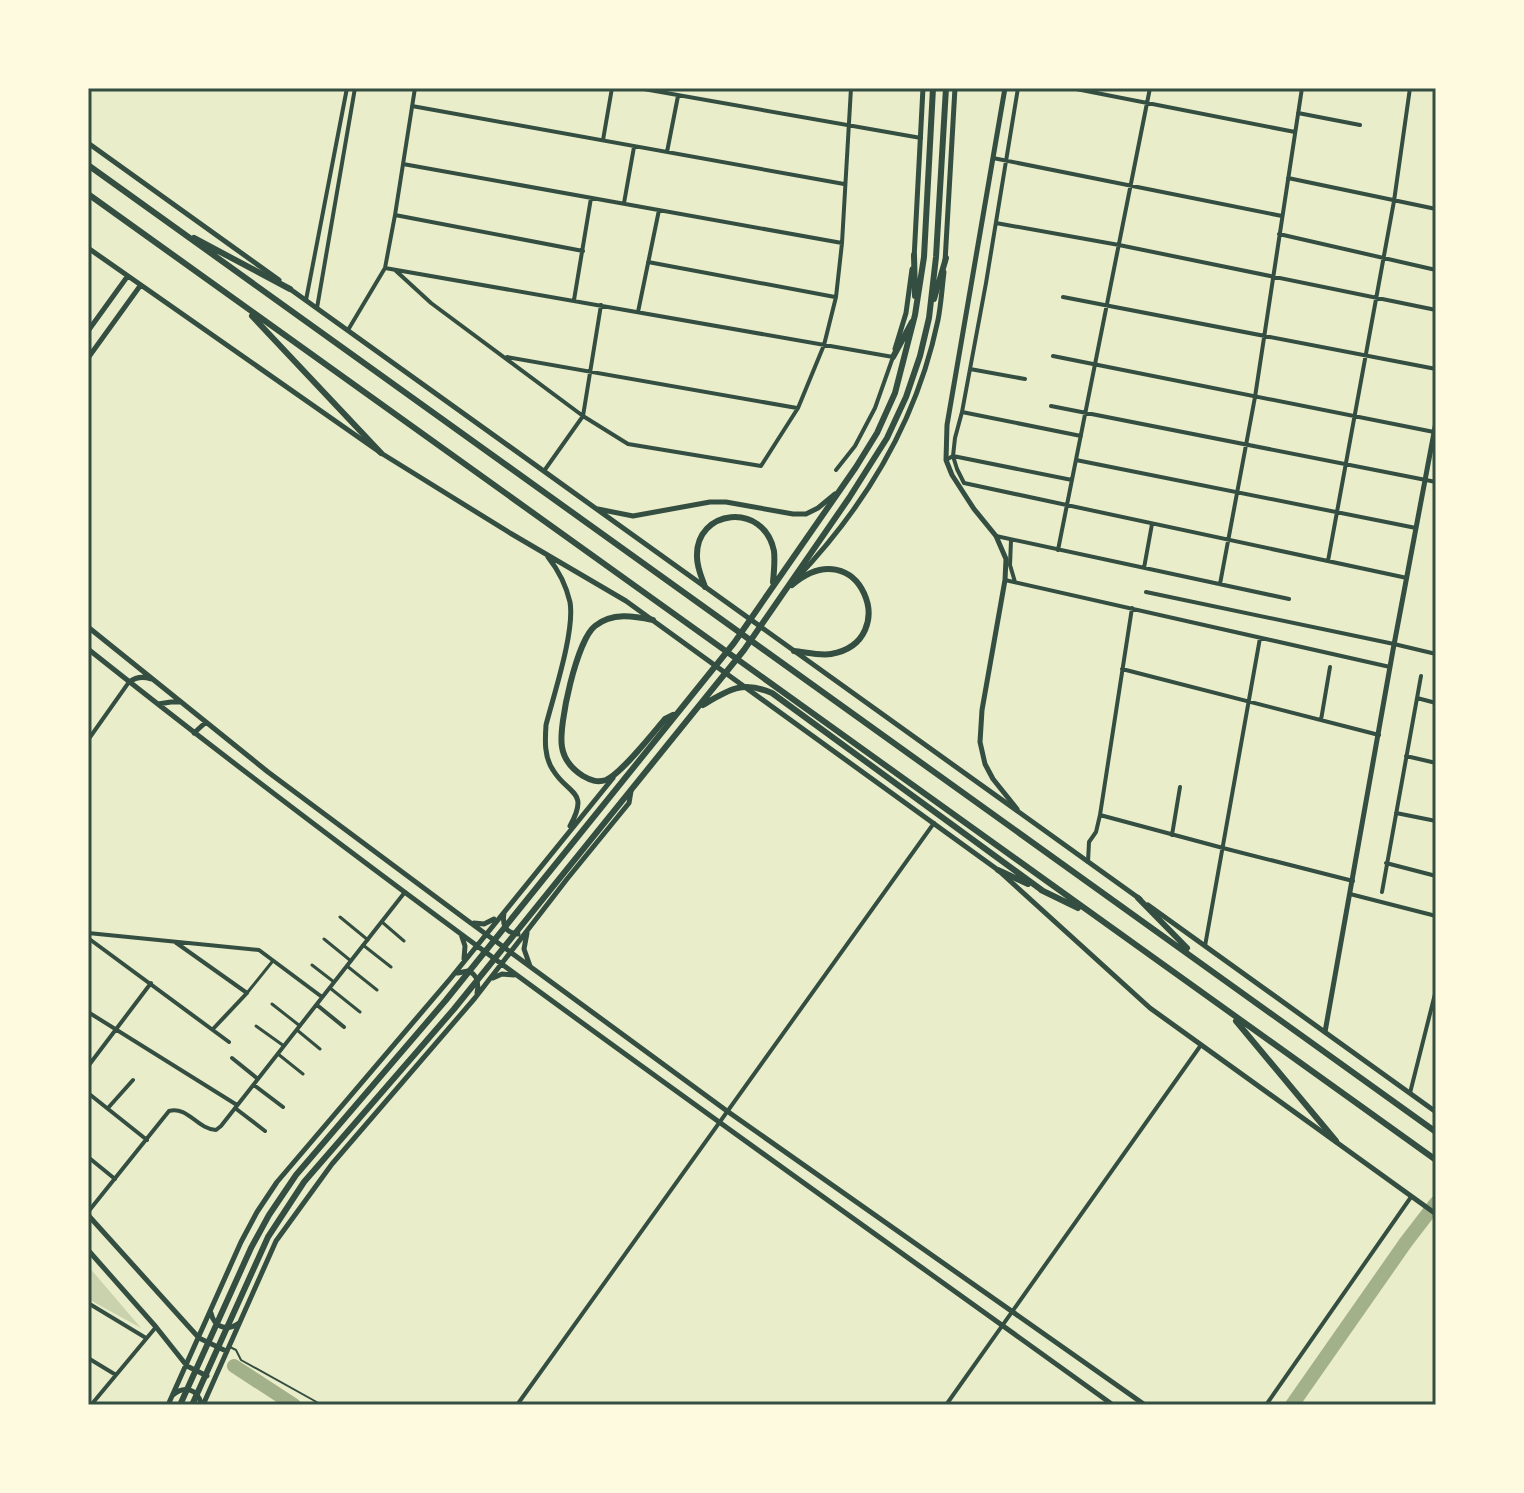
<svg xmlns="http://www.w3.org/2000/svg" width="1524" height="1493" viewBox="0 0 1524 1493" font-family="'Fira Sans Condensed',sans-serif">
<style>
.green{fill:#cad2ad}
.lines{fill:none;stroke-linecap:round;stroke-linejoin:round}
.river{stroke:#a3b18a;stroke-width:14}
.service{stroke:#344e41;stroke-width:2}
.pedestrian{stroke:#344e41;stroke-width:3}
.minor{stroke:#344e41;stroke-width:4}
.tertiary{stroke:#344e41;stroke-width:5}
.secondary{stroke:#344e41;stroke-width:5}
.trunk{stroke:#344e41;stroke-width:6}
.neatline{fill:none;stroke:#344e41;stroke-width:3}
</style>
<rect width="100%" height="100%" fill="#e9edc9"/>
<path class="green" d="M 88,1266 L 141,1328 L 88,1299 Z"/>
<g class="lines">
<path class="river" d="M 234,1366 L 294,1405
M 1292,1405 L 1406,1242 L 1436,1203"/>
<path class="service" d="M 230,1347 L 236,1350 L 241,1360 L 322,1405"/>
<path class="pedestrian" d="M 340,917 L 368,940
M 382,922 L 404,941
M 324,939 L 351,961
M 363,945 L 391,967
M 312,965 L 334,982
M 347,966 L 377,990
M 330,988 L 360,1012
M 247,993 L 272,962
M 272,1004 L 300,1026
M 256,1026 L 284,1046
M 297,1030 L 320,1049
M 278,1054 L 303,1074"/>
<path class="minor" d="M 638,88 L 921,138
M 1018,88 L 986,283 L 962,412 L 955,438 L 953,456 L 957,469 L 964,483 L 1407,578
M 1071,88 L 1295,132
M 412,106 L 844,184
M 1298,113 L 1360,125
M 603,140 L 612,88
M 667,152 L 678,96
M 993,158 L 1282,216
M 403,164 L 842,243
M 1288,178 L 1436,209
M 624,203 L 634,147
M 395,215 L 583,251
M 996,223 L 1119,245 L 1436,310
M 1279,234 L 1436,270
M 648,262 L 835,297
M 385,268 L 893,357 L 875,408 L 855,446 L 836,470
M 395,270 L 431,303 L 583,416 L 628,444 L 761,466 L 798,408 L 824,345 L 836,297 L 842,243 L 851,88
M 1063,297 L 1436,369
M 306,300 L 347,88
M 574,300 L 591,198
M 317,308 L 355,88
M 638,312 L 659,210
M 348,330 L 385,268 L 395,215 L 415,88
M 1053,356 L 1434,432
M 507,357 L 797,408
M 970,369 L 1025,379
M 1051,406 L 1436,482
M 962,412 L 1081,436
M 946,460 L 953,456 L 1072,480
M 1076,460 L 1416,528
M 544,471 L 583,416 L 601,305
M 996,536 L 1289,599
M 1011,540 L 1010,565 L 1015,582
M 1058,550 L 1150,88
M 1328,561 L 1394,201 L 1410,88
M 1144,568 L 1152,524
M 1005,580 L 1390,667
M 1220,584 L 1255,397 L 1302,88
M 1146,592 L 1394,644 L 1436,654
M 1122,669 L 1379,735
M 1417,698 L 1436,703
M 1321,720 L 1330,667
M 88,740 L 129,682
M 1406,756 L 1436,763
M 1396,813 L 1436,821
M 1100,815 L 1223,848 L 1353,881
M 1172,835 L 1180,787
M 1088,862 L 1089,842 L 1096,832 L 1100,815 L 1132,608
M 1386,863 L 1436,876
M 1382,892 L 1421,676
M 1350,894 L 1436,916
M 88,933 L 259,950 L 322,997
M 88,938 L 229,1042
M 175,942 L 247,993 L 213,1029
M 1205,946 L 1260,638
M 317,1005 L 344,1027
M 88,1012 L 237,1105
M 232,1058 L 258,1079
M 89,1065 L 151,983
M 254,1085 L 283,1107
M 88,1093 L 147,1140
M 1410,1093 L 1436,990
M 108,1108 L 133,1080
M 235,1108 L 265,1131
M 88,1157 L 115,1179
M 88,1212 L 169,1111 C 188,1106 197,1129 216,1130 L 221,1126 L 405,892
M 88,1303 L 146,1338
M 88,1358 L 116,1375
M 91,1405 L 156,1327
M 517,1405 L 934,823
M 946,1405 L 1201,1045
M 1266,1405 L 1411,1197"/>
<path class="tertiary" d="M 1005,88 L 947,425 L 946,460 L 952,475 L 974,509 L 996,536 L 1006,559 L 1005,580 L 982,710 L 980,742 L 985,764 L 993,779 L 1017,809
M 1325,1032 L 1393,650 L 1436,422"/>
<path class="secondary" d="M 88,143 L 279,280
M 88,248 L 381,453 L 510,533 L 626,601 L 998,870 L 1150,1008 L 1436,1214
M 914,259 L 923,88
M 945,262 L 955,88
M 290,289 L 1140,899
M 88,331 L 127,277
M 895,349 L 906,313 L 912,269
M 88,358 L 140,286
M 598,509 L 633,516 L 710,502 L 726,502 L 793,514 L 806,514 L 818,508 L 835,494
M 548,557 C 559,571 566,585 570,602 C 575,631 554,694 546,725 C 545,740 544,757 553,770 C 568,795 590,790 570,826
M 795,580 C 865,507 917,421 938,320 C 941,305 942,288 944,272
M 88,627 L 268,772 L 464,918 L 727,1111 L 1145,1405
M 88,649 C 420,913 769,1157 1113,1405
M 129,682 C 136,677 143,676 151,679
M 158,704 L 171,702 L 181,702
M 194,733 L 206,722
M 1148,905 L 1436,1112
M 504,913 C 502,924 505,933 518,934
M 474,923 L 484,924 L 494,919
M 527,933 L 524,949 L 530,966
M 461,934 L 465,946 L 464,959
M 458,973 L 468,971 C 478,975 479,983 477,993
M 493,978 L 502,974 L 514,975
M 88,1215 L 199,1338 L 226,1351
M 88,1250 L 156,1327 L 187,1366 L 207,1376
M 211,1313 C 214,1327 227,1332 239,1323
M 173,1395 C 184,1385 198,1389 201,1404
M 168,1405 L 241,1242 L 257,1212 L 277,1182 L 450,979 L 613,778
M 203,1405 L 276,1241 L 332,1164 L 475,998 L 567,879 L 629,803 L 631,791"/>
<path class="trunk" d="M 88,165 C 536,489 988,808 1436,1132
M 88,194 L 1436,1160
M 194,238 L 290,289
M 914,255 L 915,296
M 934,299 L 946,258
M 252,316 L 381,453
M 893,357 L 912,322
M 792,585 C 859,528 904,641 831,654 C 820,656 805,652 794,651
M 705,587 C 702,578 697,568 697,557 C 695,509 764,501 774,551 C 775,560 774,572 773,582
M 653,620 C 634,616 612,612 595,626 C 577,640 558,725 562,747 C 564,760 572,769 583,776 C 590,780 597,783 606,780 C 621,774 653,733 665,719 L 673,715
M 703,705 C 728,690 742,680 772,693 L 1043,891
M 998,870 L 1028,884
M 1041,890 L 1078,908
M 1138,898 L 1187,948
M 1236,1021 L 1336,1141
M 180,1405 L 251,1248 L 269,1215 L 296,1175 L 446,1000 L 734,643 L 856,467 L 877,433 L 895,393 L 915,315 L 924,257 L 933,88
M 192,1405 L 268,1237 L 304,1182 L 454,1009 L 744,650 L 849,498 L 887,438 L 906,397 L 920,356 L 929,318 L 936,257 L 946,88"/>
</g>
<rect width="1524" height="1493" fill="none" stroke="#fefae0" stroke-width="180"/>
<rect x="90" y="90" width="1344" height="1313" class="neatline"/>
</svg>
